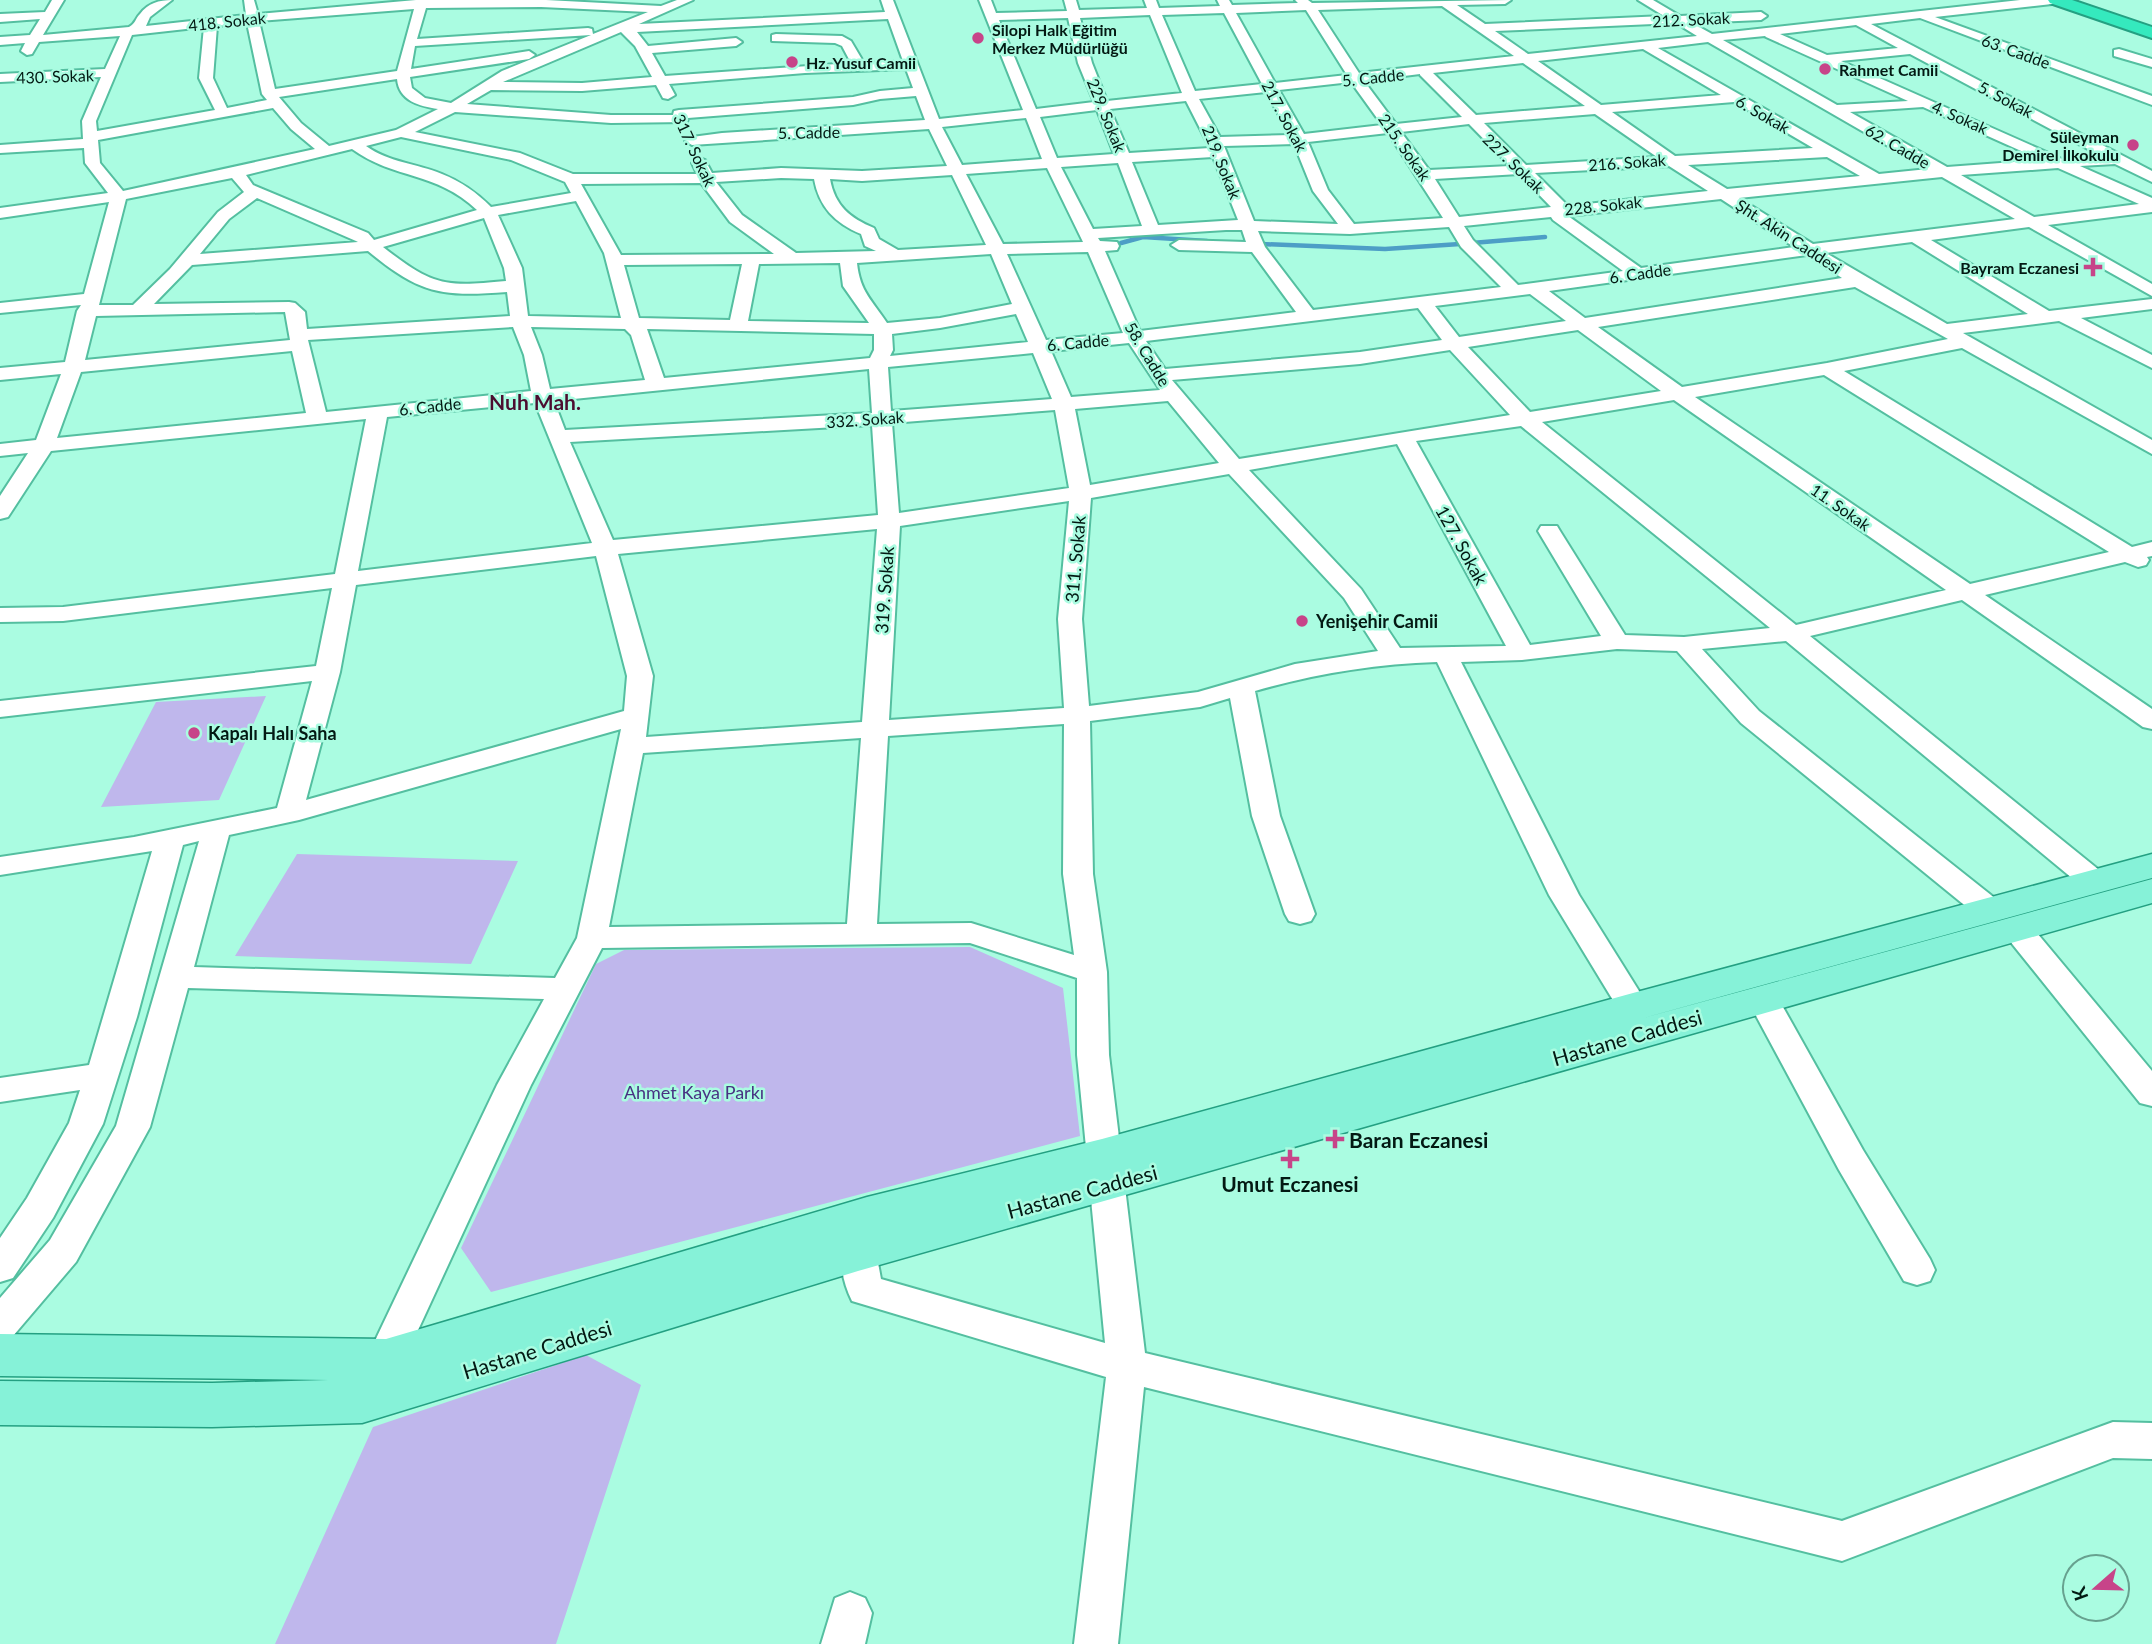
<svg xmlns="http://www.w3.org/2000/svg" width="2152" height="1644" viewBox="0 0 2152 1644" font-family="Lato,sans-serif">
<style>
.green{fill:#bfb7ec}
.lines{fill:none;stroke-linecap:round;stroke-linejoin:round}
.stream{stroke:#4d9ec6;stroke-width:4.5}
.minor-casing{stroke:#54bfa0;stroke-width:4}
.major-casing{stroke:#24a082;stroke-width:3}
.highway-casing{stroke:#24a082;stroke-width:4}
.minor{fill:#fff;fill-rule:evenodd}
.major{fill:#86f2d8;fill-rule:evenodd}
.highway{fill:#35e9be;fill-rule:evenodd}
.poi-dot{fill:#c74489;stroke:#aafce1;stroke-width:2.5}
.labels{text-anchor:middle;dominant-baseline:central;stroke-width:5;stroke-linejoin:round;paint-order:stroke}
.far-street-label{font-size:16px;fill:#031913;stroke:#aafce1}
.far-poi-label{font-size:16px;font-weight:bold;fill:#031913;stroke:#aafce1;text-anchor:start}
.street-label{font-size:18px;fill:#031913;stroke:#aafce1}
.poi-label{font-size:18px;font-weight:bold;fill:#031913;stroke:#aafce1;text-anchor:start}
.park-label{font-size:18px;fill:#483282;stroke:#aafce1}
.far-district-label{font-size:21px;font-weight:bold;fill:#4c0d30;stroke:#aafce1}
.near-street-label{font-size:21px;fill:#031913;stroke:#aafce1}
.near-poi-label{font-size:21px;font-weight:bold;fill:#031913;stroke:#aafce1;text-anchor:start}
</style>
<rect width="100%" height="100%" fill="#aafce1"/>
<path class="green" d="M 266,696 L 219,800 L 101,807 L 156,702 Z
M 297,854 L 518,861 L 471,964 L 235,956 Z
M 970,947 L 1063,988 L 1080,1136 L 491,1292 L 461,1248 L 596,964 L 624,950 Z
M 586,1355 L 641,1385 L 556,1644 L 275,1644 L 373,1427 Z"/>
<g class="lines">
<path class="stream" d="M 1121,243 L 1143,237 L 1207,241
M 1472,243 L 1545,237
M 1261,244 L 1385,249 L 1460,244"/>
<g class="minor-casing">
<path id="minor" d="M 52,0 L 64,0 L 43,35 L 129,27 C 136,23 135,19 140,14 C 148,3 159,0 172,0 L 150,17 L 146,26 L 246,15 L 244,0 L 254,0 L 258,14 L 416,0 L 546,0 L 661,6 L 677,0 L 693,0 L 639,24 L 885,12 L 881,0 L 893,0 L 939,119 L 1023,110 L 979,0 L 991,0 L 996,13 L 1067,11 L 1064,0 L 1076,0 L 1079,10 L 1147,8 L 1144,0 L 1156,0 L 1159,8 L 1220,6 L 1217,0 L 1229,0 L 1232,5 L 1298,3 L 1295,0 L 1308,0 L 1312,3 L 1511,0 L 1505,4 L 1457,5 L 1485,24 L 1664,16 L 1638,0 L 1653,0 L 1680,16 L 1761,12 L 1767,16 L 1761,20 L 1692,23 L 1712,34 L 2020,0 L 2058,0 L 2052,4 L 1935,17 L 2152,96 L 2152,105 L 1920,18 L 1871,24 L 2152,171 L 2152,182 L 2115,164 L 2080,166 L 2152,198 L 2152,212 L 2048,225 L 2152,284 L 2152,296 L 2029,227 L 1931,240 L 2049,311 L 2152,299 L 2152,309 L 2081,318 L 2152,355 L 2152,368 L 2059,321 L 1963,333 L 2152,440 L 2152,454 L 1962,348 L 1844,371 L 2132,547 L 2152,542 L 2152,556 L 2147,557 L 2149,560 L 2146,565 L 2138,567 L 2125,562 L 1985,595 L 2152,709 L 2152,729 L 2143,727 L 1962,600 L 1810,636 L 2104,874 L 2109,881 L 2104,888 L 2094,891 L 2084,888 L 1786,641 L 1702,649 L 1759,711 L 2001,903 L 2005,910 L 2001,917 L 1990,920 L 1979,917 L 1741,723 L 1677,651 L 1617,649 L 1522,660 L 1461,662 L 1579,895 L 1649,1007 L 1644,1015 L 1633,1018 L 1622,1015 L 1549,895 L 1437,662 C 1375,664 1314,674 1255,691 L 1280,816 L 1315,914 L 1311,921 L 1300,924 L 1289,921 L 1285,914 L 1252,816 L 1230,698 L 1200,707 L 1090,721 L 1093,874 L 1107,972 L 1109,1055 L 1145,1353 L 1842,1521 L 2113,1422 L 2152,1423 L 2152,1459 L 2113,1458 L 1842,1561 L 1144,1387 L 1118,1644 L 1074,1644 L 1106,1377 L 852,1301 C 840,1277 837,1249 849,1225 L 862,1220 L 875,1225 L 880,1235 L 876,1252 L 881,1279 L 1105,1343 L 1077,1055 L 1077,978 L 970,943 L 602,948 L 531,1085 L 395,1380 L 381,1385 L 367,1380 L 362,1368 L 497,1085 L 544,999 L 188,988 L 150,1127 L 76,1262 L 13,1336 L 0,1341 L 0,1298 L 50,1240 L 116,1126 L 199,841 L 183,845 L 137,1017 L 103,1124 L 53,1218 L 13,1278 L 0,1282 L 0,1238 L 27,1198 L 69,1123 L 80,1090 L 0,1102 L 0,1078 L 89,1065 L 152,851 L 0,875 L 0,857 L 134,837 L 277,808 L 312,681 L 0,717 L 0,701 L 316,666 L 332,588 L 63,621 L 0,622 L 0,608 L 63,607 L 335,574 L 366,419 L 51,451 L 8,517 L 0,519 L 0,496 L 28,453 L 0,456 L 0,444 L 36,440 L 61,374 L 0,380 L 0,368 L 65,362 L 77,311 L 81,305 L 0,313 L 0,303 L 84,294 L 109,202 L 0,218 L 0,208 L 108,193 L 85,163 L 84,148 L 0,153 L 0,145 L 83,139 L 82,121 L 101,77 L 0,82 L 0,74 L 105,69 L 120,36 L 39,42 L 32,54 L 27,55 L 21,51 L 25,43 L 0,45 L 0,37 L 30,35 L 40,19 L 0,22 L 0,14 L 45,12 ZM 1442,6 L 1514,56 L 1359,73 L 1318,10 ZM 541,7 L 648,12 L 593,34 L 592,29 L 588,28 L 417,39 L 426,8 ZM 414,9 L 397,71 L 275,89 L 259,21 ZM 1306,10 L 1347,75 L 1275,83 L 1236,13 ZM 1224,13 L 1262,84 L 1195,91 L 1162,15 ZM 1150,15 L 1182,93 L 1107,101 L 1092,63 L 1080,18 ZM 1068,18 L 1078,63 L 1094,102 L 1036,109 L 999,20 ZM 888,19 L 903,61 L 864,63 L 851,41 L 842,36 L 776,34 L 772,35 L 772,41 L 835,43 L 842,46 L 851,63 L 665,76 L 652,53 L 736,46 L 742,42 L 736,38 L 648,46 L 637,32 ZM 247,23 L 262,94 L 267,100 L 227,108 L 213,78 L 217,26 ZM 1676,23 L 1697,36 L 1528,54 L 1495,31 ZM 1856,25 L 1898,48 L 1827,55 L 1780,34 ZM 204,27 L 199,78 L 215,110 L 97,131 L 96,121 L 132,35 ZM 621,32 L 635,46 L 652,77 L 582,83 L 503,82 ZM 591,35 L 502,71 L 451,103 L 425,98 L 412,88 L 410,77 L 529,59 L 535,55 L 529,51 L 411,69 L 415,46 ZM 1765,36 L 1766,37 L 1908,101 L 1837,105 L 1723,40 ZM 1708,42 L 1928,169 L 1879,174 L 1658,48 ZM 1643,49 L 1721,95 L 1601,105 L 1538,61 ZM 1910,54 L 2101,156 L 2062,159 L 1841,61 ZM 1523,63 L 1585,106 L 1476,115 L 1433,73 ZM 906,69 L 913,88 L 880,91 L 853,97 L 679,110 L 674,111 L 673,115 L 611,115 L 467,104 L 491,90 L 582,91 L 656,85 L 663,98 L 668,99 L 675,95 L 669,84 L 805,73 ZM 1420,74 L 1420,75 L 1462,117 L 1396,124 L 1364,81 ZM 397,79 C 399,101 419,106 438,109 L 396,130 L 329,146 L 301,123 L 279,97 ZM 1351,82 L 1382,125 L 1304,134 L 1279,90 ZM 1266,92 L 1290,135 L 1220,137 L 1199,99 ZM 916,96 L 925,120 L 722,133 L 692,137 L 685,141 L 692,145 L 929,129 L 947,166 L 862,171 L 781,168 L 712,173 L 705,160 L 700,158 L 692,163 L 697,174 L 573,174 L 520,153 L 415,132 L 455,112 L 611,123 L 687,122 L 688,118 L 853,105 L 880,99 ZM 1186,101 L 1210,148 L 1129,153 L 1110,109 ZM 1734,102 L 1813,148 L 1675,156 L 1612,112 ZM 1923,107 L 2041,160 L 1947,167 L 1850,112 ZM 273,108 L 291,129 L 315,149 L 123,191 L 100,163 L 98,140 ZM 1097,110 L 1114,154 L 1057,158 L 1040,117 ZM 1595,114 L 1657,157 L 1526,165 L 1484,123 ZM 1026,118 L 1042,159 L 962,165 L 942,127 ZM 1469,124 L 1510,166 L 1429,170 L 1401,132 ZM 1388,133 L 1443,218 L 1354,224 L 1328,190 L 1308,142 ZM 401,137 L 511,160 L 565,182 L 571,193 L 491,207 C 476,192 462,182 442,174 C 416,163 390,163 366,146 ZM 1294,144 L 1313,191 L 1338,224 L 1254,221 L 1224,146 ZM 352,149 C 395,180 436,171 477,210 L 374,240 L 368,233 L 253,185 L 246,175 ZM 1213,157 L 1238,220 L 1158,225 L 1132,162 ZM 1827,157 L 1860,176 L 1727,189 L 1688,165 ZM 1118,163 L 1142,226 L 1093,229 L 1061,167 ZM 1669,166 L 1708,191 L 1568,206 L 1535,173 ZM 1047,168 L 1083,242 L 1003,244 L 966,174 ZM 2058,168 L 2139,204 L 2034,217 L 1961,175 ZM 1519,174 L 1551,207 L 1459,217 L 1435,179 ZM 952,175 L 986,245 L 898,250 L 879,239 L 874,228 C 850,218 835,206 830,179 L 862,181 ZM 1942,177 L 2015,219 L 1813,244 L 1739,198 ZM 232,178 L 244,192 L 218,212 L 170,269 L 133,305 L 99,305 L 126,199 ZM 781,178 L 814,179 C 819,207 835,223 861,234 L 865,246 L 876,251 L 796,253 L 742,215 L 716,182 ZM 701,183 L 730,222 L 774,254 L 621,255 L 581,184 ZM 257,198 L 356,241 L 358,242 L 200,254 L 229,219 ZM 1721,199 L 1794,247 L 1641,268 L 1568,216 ZM 576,201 L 604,253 L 621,318 L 528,316 L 522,268 L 498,215 ZM 1551,217 L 1553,220 L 1623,271 L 1518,285 L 1473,240 L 1464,226 ZM 484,218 L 504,268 L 506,281 C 444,287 433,286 383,247 ZM 1449,227 L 1461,247 L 1501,287 L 1313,310 L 1265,247 L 1258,231 L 1350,234 ZM 1226,230 L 1242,230 L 1246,242 L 1179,240 L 1171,245 L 1179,250 L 1252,252 L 1296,312 L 1140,331 L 1105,251 L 1117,250 L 1119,246 L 1117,242 L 1100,241 L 1098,238 ZM 1912,242 L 2028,314 L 1947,324 L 1826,253 ZM 368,251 C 420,294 441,297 507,292 L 510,316 L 307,329 L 305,312 L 295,303 L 289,302 L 154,304 L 192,265 ZM 1088,252 L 1123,333 L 1046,340 L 1007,254 ZM 991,254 L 1012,304 L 940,318 L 887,323 C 872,300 860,292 857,263 ZM 1807,255 L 1842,278 L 1585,318 L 1549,291 ZM 840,263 L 843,286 L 869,323 L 748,321 L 759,264 ZM 742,264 L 730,320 L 639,318 L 624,265 ZM 1855,287 L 1948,339 L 1827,363 L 1682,387 L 1598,327 ZM 1530,294 L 1566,321 L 1459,337 L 1435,306 ZM 1418,308 L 1442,340 L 1360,352 L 1165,369 L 1146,341 ZM 285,312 L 290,340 L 85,360 L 96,316 ZM 1016,314 L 1028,342 L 890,356 L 893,350 L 892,334 L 940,328 ZM 513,327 L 524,355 L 531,391 L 326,412 L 308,340 ZM 531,327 L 625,329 L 631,335 L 645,380 L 550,389 L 542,355 ZM 647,329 L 874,334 L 874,350 L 870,358 L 664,378 ZM 1578,330 L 1661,391 L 1530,412 L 1468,347 ZM 1129,343 L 1160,390 L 1071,397 L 1051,351 ZM 1450,350 L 1510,415 L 1239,459 L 1172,380 L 1360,364 ZM 292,351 L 306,413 L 57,438 L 81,372 ZM 1033,353 L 1052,399 L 891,411 L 888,367 ZM 869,369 L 872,413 L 565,430 L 554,401 ZM 1824,375 L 2109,552 L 1970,584 L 1695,397 ZM 1674,400 L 1946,590 L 1796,625 L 1542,422 ZM 1168,401 L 1219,463 L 1090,485 L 1075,409 ZM 535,403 L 592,543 L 358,571 L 387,417 ZM 1055,410 L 1069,488 L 899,513 L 892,423 ZM 872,425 L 878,515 L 613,540 L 570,442 ZM 1521,426 L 1770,628 L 1684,637 L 1625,635 L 1560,531 L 1557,526 L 1541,526 L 1538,531 L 1601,636 L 1530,645 L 1416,441 ZM 1397,444 L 1506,646 L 1400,648 L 1361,589 L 1249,470 ZM 1229,474 L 1344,598 L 1378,651 L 1295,664 L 1198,692 L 1089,706 L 1082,619 L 1091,498 ZM 1069,501 L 1058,619 L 1064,708 L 889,720 L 900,526 ZM 877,529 L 862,722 L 646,737 L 653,676 L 618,554 ZM 596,556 L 627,676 L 624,711 L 306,800 L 340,672 L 356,585 ZM 1064,724 L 1063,874 L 1074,955 L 971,923 L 877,924 L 888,736 ZM 621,729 L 577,938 L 555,978 L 194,967 L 229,835 L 299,820 ZM 861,738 L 847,924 L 609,927 L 643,753 Z
M 2119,49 L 2152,59 L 2152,67 L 2114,56 L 2114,50 Z
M 2016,918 L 2027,921 L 2152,1071 L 2152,1106 L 2140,1103 L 2005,935 L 2001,928 L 2005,921 Z
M 1763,988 L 1774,991 L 1863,1150 L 1930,1259 L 1935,1270 L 1930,1281 L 1917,1285 L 1904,1281 L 1839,1170 L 1747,999 L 1752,991 Z
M 850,1592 L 865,1598 L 872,1613 L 865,1644 L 821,1644 L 835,1598 Z"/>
</g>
<g class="major-casing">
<path id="major" d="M 2152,854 L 2152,878 L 1636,1020 L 2152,879 L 2152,903 L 858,1271 L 362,1423 L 212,1427 L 0,1425 L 0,1381 L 212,1383 L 328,1380 L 0,1376 L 0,1334 L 386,1339 L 867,1197 L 1102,1139 L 1633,993 Z"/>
</g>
<g class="highway-casing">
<path id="highway" d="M 2048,0 L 2072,0 L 2152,27 L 2152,38 L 2050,3 Z"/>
</g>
<use href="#minor" class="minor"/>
<use href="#major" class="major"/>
<use href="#highway" class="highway"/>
</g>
<g class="poi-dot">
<circle cx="978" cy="38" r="7"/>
<circle cx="792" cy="62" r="7"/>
<circle cx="1825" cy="69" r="7"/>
<circle cx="2133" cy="145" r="7"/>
<path d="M2089.5 256.5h7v7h7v7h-7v7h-7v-7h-7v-7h7z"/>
<circle cx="1302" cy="621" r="7"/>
<circle cx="194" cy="733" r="7"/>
<path d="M1331.5 1128.5h7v7h7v7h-7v7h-7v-7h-7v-7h7z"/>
<path d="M1286.5 1148.5h7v7h7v7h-7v7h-7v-7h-7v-7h7z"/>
</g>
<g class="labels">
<g class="far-street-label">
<text transform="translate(1691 19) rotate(-3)">212. Sokak</text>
<text transform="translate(227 21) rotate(-6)">418. Sokak</text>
<text transform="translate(2016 51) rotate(20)">63. Cadde</text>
<text transform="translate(55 76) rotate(-2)">430. Sokak</text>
<text transform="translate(1373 77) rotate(-6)">5. Cadde</text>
<text transform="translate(2006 99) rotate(28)">5. Sokak</text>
<text transform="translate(1763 114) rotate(30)">6. Sokak</text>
<text transform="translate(1107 115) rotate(68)">229. Sokak</text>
<text transform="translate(1285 116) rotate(62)">217. Sokak</text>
<text transform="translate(1960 117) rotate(24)">4. Sokak</text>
<text transform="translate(809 132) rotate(-1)">5. Cadde</text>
<text transform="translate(1898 146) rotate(30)">62. Cadde</text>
<text transform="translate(1405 147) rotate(55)">215. Sokak</text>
<text transform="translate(695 150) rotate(65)">317. Sokak</text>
<text transform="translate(1222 162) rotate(68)">219. Sokak</text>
<text transform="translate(1627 162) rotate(-4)">216. Sokak</text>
<text transform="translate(1514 163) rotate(44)">227. Sokak</text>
<text transform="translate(1603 205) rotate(-6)">228. Sokak</text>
<text transform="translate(1789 236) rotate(33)">Şht. Akin Caddesi</text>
<text transform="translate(1640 273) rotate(-8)">6. Cadde</text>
<text transform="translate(1078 342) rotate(-5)">6. Cadde</text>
<text transform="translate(1148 354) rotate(59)">58. Cadde</text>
<text transform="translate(430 406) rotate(-6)">6. Cadde</text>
<text transform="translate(865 419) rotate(-4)">332. Sokak</text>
<text transform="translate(1841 507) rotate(35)">11. Sokak</text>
</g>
<g class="far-poi-label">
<text x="992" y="29">Silopi Halk Eğitim<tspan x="992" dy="18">Merkez Müdürlüğü</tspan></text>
<text x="806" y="62">Hz. Yusuf Camii</text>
<text x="1839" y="69">Rahmet Camii</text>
<text x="2119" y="136" text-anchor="end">Süleyman<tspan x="2119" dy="18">Demirel İlkokulu</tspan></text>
<text x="2079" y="267" text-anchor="end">Bayram Eczanesi</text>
</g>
<g class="street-label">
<text transform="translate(1462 545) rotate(61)">127. Sokak</text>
<text transform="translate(1075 559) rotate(-85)">311. Sokak</text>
<text transform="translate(884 590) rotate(-86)">319. Sokak</text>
</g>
<g class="poi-label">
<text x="1316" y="621">Yenişehir Camii</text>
<text x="208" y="733">Kapalı Halı Saha</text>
</g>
<g class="park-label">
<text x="694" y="1092">Ahmet Kaya Parkı</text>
</g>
<g class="far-district-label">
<text x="535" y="401">Nuh Mah.</text>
</g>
<g class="near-street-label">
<text transform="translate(1627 1037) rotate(-16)">Hastane Caddesi</text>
<text transform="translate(1082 1191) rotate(-15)">Hastane Caddesi</text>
<text transform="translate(537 1349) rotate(-17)">Hastane Caddesi</text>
</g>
<g class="near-poi-label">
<text x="1349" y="1139">Baran Eczanesi</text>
<text x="1290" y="1183" text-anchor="middle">Umut Eczanesi</text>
</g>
</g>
<g transform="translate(2096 1588) rotate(250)"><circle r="33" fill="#aafce1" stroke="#67a18f" stroke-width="2"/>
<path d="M0-5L12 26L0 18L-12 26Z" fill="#c74489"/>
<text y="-10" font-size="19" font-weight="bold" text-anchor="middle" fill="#031913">K</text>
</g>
</svg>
